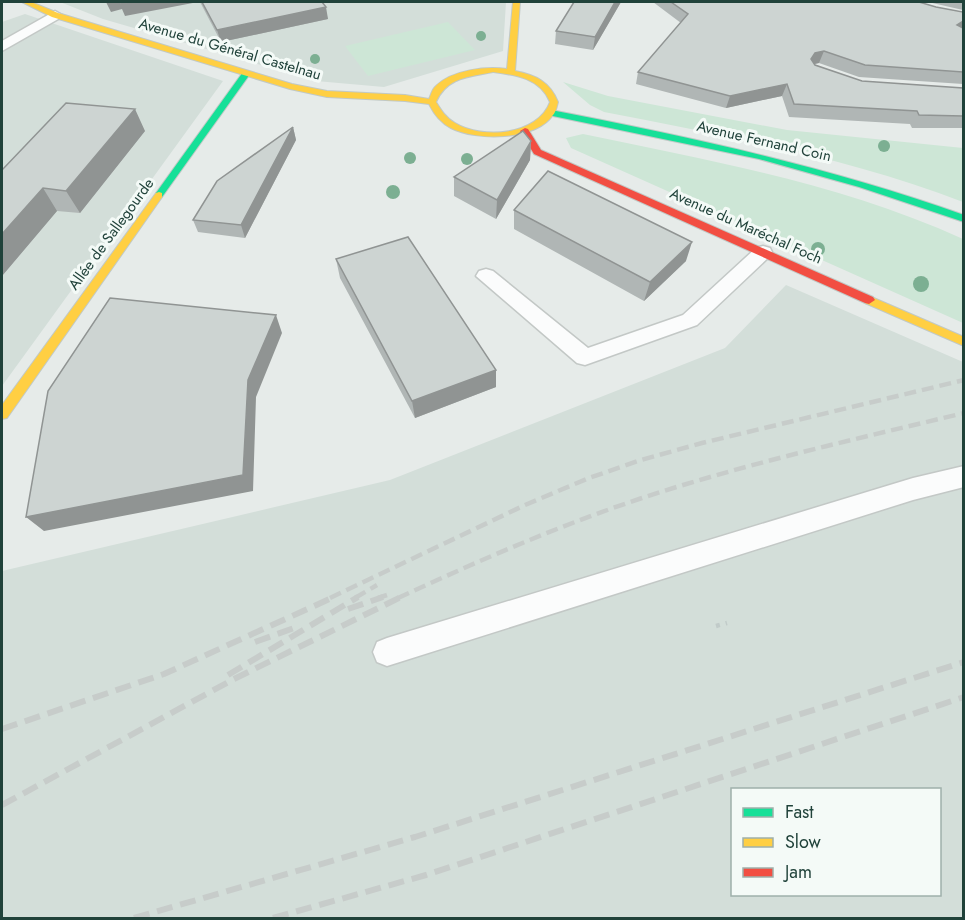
<svg xmlns="http://www.w3.org/2000/svg" width="965" height="920" viewBox="0 0 965 920" font-family="Jost,sans-serif">
<style>
.built{fill:#d3ded9;fill-rule:evenodd}
.green{fill:#cde6d6}
.lines{fill:none;stroke-linecap:round;stroke-linejoin:round}
.lane-casing{stroke:#c3c8c6;stroke-width:3}
.fast-casing{stroke:#c1c9c6;stroke-width:2}
.slow-casing{stroke:#c1c9c6;stroke-width:2}
.jam-casing{stroke:#c1c9c6;stroke-width:2}
.path{stroke:#c1cbc9;stroke-width:4.5;stroke-dasharray:4 6;stroke-linecap:butt}
.lane{fill:#fbfcfc;fill-rule:evenodd}
.fast{fill:#16e098;fill-rule:evenodd}
.slow{fill:#ffcf43;fill-rule:evenodd}
.jam{fill:#f24e42;fill-rule:evenodd}
.rail-far1{stroke:#c7ccca;stroke-width:4.5;stroke-dasharray:12 6;stroke-linecap:butt}
.rail{stroke:#c7ccca;stroke-width:6;stroke-dasharray:16 8;stroke-linecap:butt}
.tree{fill:#7caf92}
.wall{fill:#b0b6b5}
.shaded-wall{fill:#909493}
.building{fill:#cdd4d2;stroke:#909493;stroke-width:1.5}
.labels{text-anchor:middle;dominant-baseline:central;stroke-width:6;stroke-linejoin:round;paint-order:stroke}
.far-street-label{font-size:15px;fill:#20423a;stroke:#f4faf7}
</style>
<rect width="100%" height="100%" fill="#e6ebe9"/>
<path class="built" d="M 60,2 L 506,2 L 503,51 L 384,87 L 316,81 L 103,19 Z
M 25,14 L 223,81 L 2,386 L 2,22 Z
M 786,285 L 963,362 L 963,918 L 2,918 L 2,571 L 390,480 L 725,348 ZM 732,790 L 940,790 L 940,894 L 732,894 Z"/>
<path class="green" d="M 448,22 L 475,50 L 368,76 L 345,46 Z
M 563,82 L 608,96 L 787,130 L 963,148 L 963,202 C 846,157 727,136 604,112 L 590,105 Z
M 583,134 C 715,162 839,183 963,239 L 963,323 L 571,148 L 566,138 Z"/>
<g class="lines">
<g class="lane-casing">
<path id="lane" d="M 55,11 L 62,15 L 60,18 L 2,51 L 2,41 Z
M 763,246 L 770,248 L 772,252 L 770,256 L 697,325 L 585,365 L 577,363 L 476,276 L 479,271 L 486,269 L 493,271 L 588,348 L 683,315 L 756,248 Z
M 964,466 L 964,487 L 913,500 L 387,666 L 377,662 L 373,652 L 377,642 L 387,638 L 913,478 Z"/>
</g>
<g class="fast-casing">
<path id="fast" d="M 243,72 L 250,74 L 162,197 L 156,197 L 156,193 Z
M 551,110 C 691,137 829,167 964,215 L 964,222 L 859,187 L 759,159 L 548,115 L 548,111 Z"/>
</g>
<g class="slow-casing">
<path id="slow" d="M 22,2 L 31,2 L 58,13 L 292,84 L 327,91 L 405,95 L 429,99 C 431,95 432,89 436,86 C 452,70 486,66 507,69 L 513,2 L 520,2 L 515,71 C 536,75 550,82 558,102 C 557,106 556,112 553,115 C 535,141 476,141 451,128 C 441,123 434,114 429,104 L 405,101 L 327,97 L 290,89 L 52,17 ZM 493,72 C 516,75 540,78 550,102 C 538,135 483,140 455,123 C 446,118 441,110 436,102 C 447,77 469,77 493,72 Z
M 159,192 L 162,193 L 162,197 L 7,418 L 2,419 L 2,405 L 156,193 Z
M 869,296 L 964,337 L 964,346 L 865,303 L 865,297 Z"/>
</g>
<g class="jam-casing">
<path id="jam" d="M 525,128 L 528,129 L 541,150 L 873,297 L 875,300 L 869,304 L 865,303 L 534,154 L 520,131 Z"/>
</g>
<path class="path" d="M 716,626 L 727,623"/>
<use href="#lane" class="lane"/>
<use href="#fast" class="fast"/>
<use href="#slow" class="slow"/>
<use href="#jam" class="jam"/>
<path class="rail-far1" d="M 330,598 L 525,505 L 589,478 L 641,460 L 702,443 L 964,380
M 355,598 L 377,585
M 378,598 L 387,595
M 398,598 C 478,561 558,526 642,498 C 748,463 856,439 964,413"/>
<path class="rail" d="M 348,609 L 383,597
M 255,642 L 294,628
M 228,675 L 358,597
M 2,729 L 164,674 L 334,597
M 2,805 L 234,679 L 401,597
M 134,918 L 415,837 L 964,662
M 273,918 L 426,875 L 964,697"/>
</g>
<g class="tree">
<circle cx="481" cy="36" r="5"/>
<circle cx="315" cy="59" r="5"/>
<circle cx="884" cy="146" r="6"/>
<circle cx="410" cy="158" r="6"/>
<circle cx="467" cy="159" r="6"/>
<circle cx="393" cy="192" r="7"/>
<circle cx="818" cy="249" r="7"/>
<circle cx="921" cy="284" r="8"/>
</g>
<path class="wall" d="M 200,2 L 322,2 L 328,19 L 221,42 Z
M 574,2 L 621,2 L 593,50 L 555,44 L 556,31 Z
M 653,2 L 919,2 L 936,7 L 963,12 L 963,84 L 859,77 L 819,63 L 814,64 L 815,65 L 862,81 L 963,88 L 963,128 L 912,128 L 910,124 L 789,117 L 782,96 L 726,108 L 636,84 L 638,72 L 681,23 Z
M 928,2 L 963,2 L 963,10 Z
M 66,103 L 145,131 L 80,213 L 57,211 L 2,276 Z
M 293,127 L 296,140 L 245,238 L 198,232 L 193,220 Z
M 531,141 L 530,160 L 496,219 L 454,196 L 454,177 Z
M 514,210 L 686,261 L 644,301 L 514,229 Z
M 336,259 L 496,370 L 496,387 L 415,418 L 340,278 Z"/>
<path class="shaded-wall" d="M 106,2 L 198,2 L 125,16 L 122,9 L 111,12 Z
M 615,2 L 621,2 L 593,50 L 595,37 Z
M 326,7 L 328,19 L 221,42 L 217,30 Z
M 963,21 L 963,29 L 957,25 Z
M 824,51 L 819,63 L 810,65 L 811,59 L 815,53 Z
M 787,84 L 782,96 L 726,108 L 730,96 Z
M 135,109 L 145,131 L 80,213 L 66,191 Z
M 293,127 L 296,140 L 245,238 L 241,225 Z
M 531,141 L 530,160 L 496,219 L 497,200 Z
M 43,188 L 57,211 L 2,276 L 2,234 Z
M 692,242 L 686,261 L 644,301 L 650,282 Z
M 276,315 L 282,333 L 256,397 L 253,491 L 44,531 L 26,517 Z
M 496,370 L 496,387 L 415,418 L 412,401 Z"/>
<path class="building" d="M 119,2 L 134,2 L 120,4 Z
M 202,2 L 322,2 L 326,7 L 217,30 Z
M 574,2 L 615,2 L 595,37 L 556,31 Z
M 671,2 L 919,2 L 936,7 L 963,12 L 963,21 L 957,25 L 963,28 L 963,72 L 865,65 L 824,51 L 815,53 L 811,59 L 815,65 L 862,81 L 963,88 L 963,116 L 919,115 L 917,111 L 794,104 L 787,84 L 730,96 L 638,72 L 688,14 Z
M 66,103 L 135,109 L 66,191 L 43,188 L 2,234 L 2,170 Z
M 293,127 L 241,225 L 193,220 L 217,181 Z
M 523,131 L 531,141 L 497,200 L 454,177 Z
M 548,171 L 692,242 L 650,282 L 514,210 Z
M 408,237 L 496,370 L 412,401 L 336,259 Z
M 110,298 L 276,315 L 248,380 L 243,475 L 26,517 L 48,391 Z"/>
<g class="labels">
<g class="far-street-label">
<text transform="translate(230 49) rotate(16)">Avenue du Général Castelnau</text>
<text transform="translate(764 141) rotate(13)">Avenue Fernand Coin</text>
<text transform="translate(746 226) rotate(24)">Avenue du Maréchal Foch</text>
<text transform="translate(111 234) rotate(-54)">Allée de Sallegourde</text>
</g>
</g>
<rect width="965" height="920" fill="none" stroke="#20423a" stroke-width="6"/>
<rect x="731" y="788" width="210" height="108" fill="#f4faf7" stroke="#9fb0ab" stroke-width="1.5"/>
<rect x="743" y="808" width="30" height="9" fill="#16e098" stroke="#9fb0ab" stroke-width="1.5"/>
<text x="785" y="818" font-size="18" fill="#20423a">Fast</text>
<rect x="743" y="838" width="30" height="9" fill="#ffcf43" stroke="#9fb0ab" stroke-width="1.5"/>
<text x="785" y="848" font-size="18" fill="#20423a">Slow</text>
<rect x="743" y="868" width="30" height="9" fill="#f24e42" stroke="#9fb0ab" stroke-width="1.5"/>
<text x="785" y="878" font-size="18" fill="#20423a">Jam</text>
</svg>
